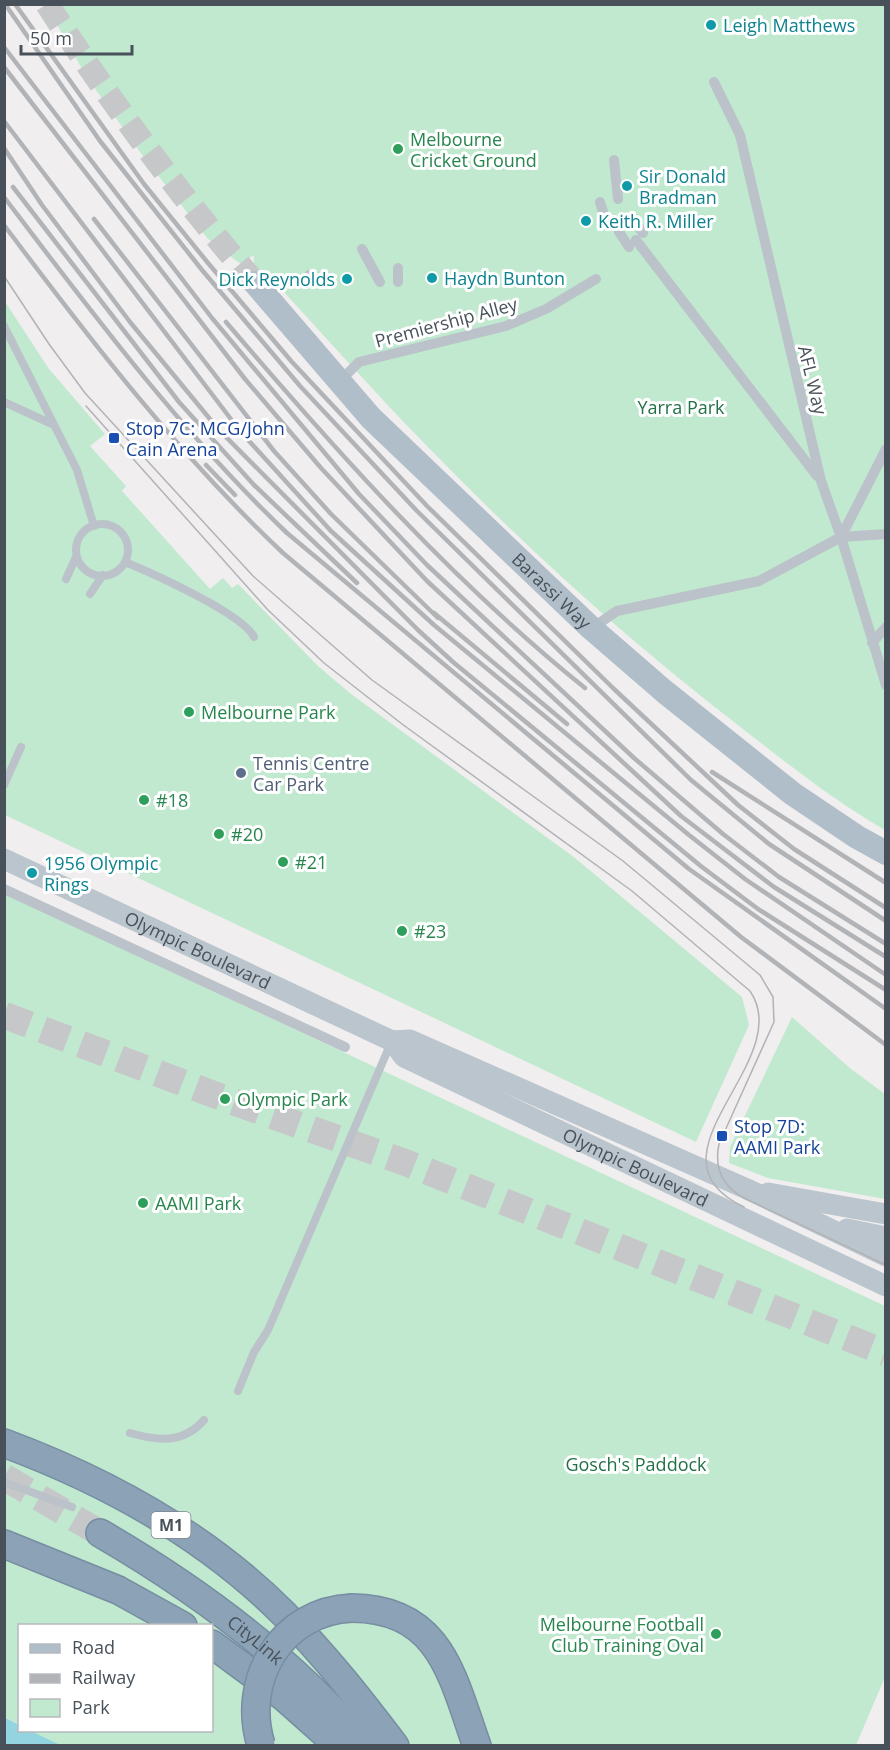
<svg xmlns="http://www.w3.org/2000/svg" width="890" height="1750" viewBox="0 0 890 1750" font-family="'Open Sans',sans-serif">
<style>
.green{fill:#c1e9cf}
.water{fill:#93d4e0}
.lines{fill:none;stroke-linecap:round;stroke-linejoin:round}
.primary-tunnel{stroke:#c6c7c9;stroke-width:24;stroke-dasharray:24 12;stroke-linecap:butt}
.motorway-tunnel{stroke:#c6c7c9;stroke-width:27;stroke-dasharray:27 14;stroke-linecap:butt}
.motorway-casing{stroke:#768da2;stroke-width:30}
.service{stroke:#bbc2c9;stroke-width:8}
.pedestrian{stroke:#bbc2c9;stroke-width:10}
.secondary{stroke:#bbc5cd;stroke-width:21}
.primary{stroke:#b0bec9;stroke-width:24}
.motorway{stroke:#8ba2b7;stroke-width:27}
.tram{stroke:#b1b3b7;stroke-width:1.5}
.rail{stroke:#b1b3b7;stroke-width:4.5}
.motorway-bridge-casing{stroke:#768da2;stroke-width:30;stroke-linecap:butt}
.motorway-bridge{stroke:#8ba2b7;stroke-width:27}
.culture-dot{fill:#0f9aa8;stroke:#fff;stroke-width:2}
.leisure-dot{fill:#2e9e5b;stroke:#fff;stroke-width:2}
.transit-dot{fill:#1a4fb4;stroke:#fff;stroke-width:2}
.service-dot{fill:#5c6f8a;stroke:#fff;stroke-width:2}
.labels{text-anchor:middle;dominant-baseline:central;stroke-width:6;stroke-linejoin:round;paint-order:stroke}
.shield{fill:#fff;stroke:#7f858b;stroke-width:1.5}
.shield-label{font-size:16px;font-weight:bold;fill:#485159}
.culture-label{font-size:18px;fill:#0d838f;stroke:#fff;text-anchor:start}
.leisure-label{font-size:18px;fill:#27864d;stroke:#fff;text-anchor:start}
.street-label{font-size:18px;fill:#485159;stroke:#fff}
.park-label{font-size:18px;fill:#227146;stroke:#fff}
.transit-label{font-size:18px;fill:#164399;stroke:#fff;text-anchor:start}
.service-label{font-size:18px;fill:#4e5e75;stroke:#fff;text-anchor:start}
</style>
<rect width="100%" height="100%" fill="#f0eeee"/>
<path class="green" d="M 46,5 L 885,5 L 885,830 C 831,799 783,760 734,722 C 625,638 522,544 426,445 C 377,395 331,343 284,292 L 287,286 L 253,271 L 254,256 L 250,257 L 251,272 L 208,239 L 145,159 L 86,76 Z
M 4,300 L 49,369 L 105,434 L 90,446 L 126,486 L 122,491 L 210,589 L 223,578 L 232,588 L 238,584 L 319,667 L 351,694 L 575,858 L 742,997 L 749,1025 L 696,1142 L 5,815 Z
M 4,893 L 885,1306 L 885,1677 L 856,1745 L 60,1746 L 31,1731 L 212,1730 L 212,1626 L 20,1626 L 19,1725 L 5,1717 Z
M 792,1017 L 851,1069 L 885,1094 L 885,1199 L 768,1178 L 729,1163 L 730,1147 Z"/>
<path class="water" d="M 4,1717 L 19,1725 L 20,1730 L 31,1731 L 60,1745 L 5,1745 Z"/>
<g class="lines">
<path class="primary-tunnel" d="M 47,4 C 111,102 179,195 255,283"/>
<path class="motorway-tunnel" d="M 4,1015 L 231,1101 L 404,1162 L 886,1353
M 4,1477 L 100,1533"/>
<g class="motorway-casing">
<g id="motorway">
<path d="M 4,1443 C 106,1481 206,1536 283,1613 C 324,1654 360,1700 395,1746"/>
<path id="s3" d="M 100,1533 C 198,1590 291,1658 365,1746"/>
<path d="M 4,1544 L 118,1590 L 183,1626"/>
<path d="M 352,1608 C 441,1609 452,1676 477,1746"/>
<path d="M 212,1644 L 285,1698 L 339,1746"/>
</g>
</g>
<path class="service" d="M 4,326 L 77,470 L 94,526
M 4,402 L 54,425
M76 550a26 26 0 1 1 52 0a26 26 0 1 1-52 0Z
M 125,562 C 152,573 243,614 254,637
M 66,579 L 76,557
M 90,594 L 103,575
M 4,785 L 21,747
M 238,1391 L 254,1352 L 268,1330 L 390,1045
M 130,1433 C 158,1441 183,1444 204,1420
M 4,1482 L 72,1507"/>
<path class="pedestrian" d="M 714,82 L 740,135 L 821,481 L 841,537 L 886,685
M 614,160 L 618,199
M 600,202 L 603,212
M 633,220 L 643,233
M 619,232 L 629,247
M 636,240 L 817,476
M 362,249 L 380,282
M 398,268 L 398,282
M 309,275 L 312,278
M 339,382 L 359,362 L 506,326 L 546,309 L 596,279
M 841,537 L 886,449
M 592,628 L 617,611 L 759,581 L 841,537 L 886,534
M 872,643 L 886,627
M 4,889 L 345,1047"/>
<g class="secondary">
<path id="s1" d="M 4,859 L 392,1041 L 404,1057 L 886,1286"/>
<path d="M 392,1041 L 410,1040 L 747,1189 L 886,1256"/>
<path d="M 768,1193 L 886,1214"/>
<path d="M 847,1229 L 886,1237"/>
</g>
<path class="primary" id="s2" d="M 255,283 L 371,418 L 591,628 L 665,692 L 793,794 L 857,837 L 886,853"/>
<use href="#motorway" class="motorway"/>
<path class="tram" d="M 4,276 L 49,344 L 85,393 L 253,576 L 372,680 L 623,861 L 760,975 L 773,997 L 774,1022 L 719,1144 C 714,1168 722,1186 744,1198 L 886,1265
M 86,406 L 268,610 L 324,663 L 402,724 L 632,891 L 750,991 C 798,1061 636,1156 744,1207"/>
<path class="rail" d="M 5,4 L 100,141 L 202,270 L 300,386 L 417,511 L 691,780 L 769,844 L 886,921
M 15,4 L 144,184 L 208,263 L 292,362 L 427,506 L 614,689 L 738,805 L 794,849 L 886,908
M 4,47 L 212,318 L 359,494 L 427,565 L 634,758 L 723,834 L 779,877 L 886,944
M 4,67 L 245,379 L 321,468 L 427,581 L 681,816 L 774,887 L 886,957
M 4,121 L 240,431 L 331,531 L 434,625 L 689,835 L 745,879 L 886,975
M 4,148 L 42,205 L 130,322 L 219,430 L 418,630 L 453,662 L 702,867 L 758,909 L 886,990
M 13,187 L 179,402 L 254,485 L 357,583
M 4,197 C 93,314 181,432 287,533 L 689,869 L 886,1009
M 94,219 L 274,451 L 331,514 L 438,618
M 4,225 C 91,341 178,454 283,553 L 741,937 L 886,1045
M 226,322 C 337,452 451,580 585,688
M 206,465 L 235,495
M 434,613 L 567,724
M 712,772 L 886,883"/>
<g class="motorway-bridge-casing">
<path id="motorway-bridge" d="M 261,1745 C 241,1680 281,1611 352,1608"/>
</g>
<use href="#motorway-bridge" class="motorway-bridge"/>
</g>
<g class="culture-dot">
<circle cx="711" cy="25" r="6"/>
<circle cx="627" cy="186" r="6"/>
<circle cx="586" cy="221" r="6"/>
<circle cx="432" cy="278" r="6"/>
<circle cx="347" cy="279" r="6"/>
<circle cx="32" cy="873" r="6"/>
</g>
<g class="leisure-dot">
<circle cx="398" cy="149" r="6"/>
<circle cx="189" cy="712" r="6"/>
<circle cx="144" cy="800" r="6"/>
<circle cx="219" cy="834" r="6"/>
<circle cx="283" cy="862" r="6"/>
<circle cx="402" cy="931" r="6"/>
<circle cx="225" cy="1099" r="6"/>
<circle cx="143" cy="1203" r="6"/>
<circle cx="716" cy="1634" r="6"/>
</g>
<g class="transit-dot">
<rect x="108" y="432" width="12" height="12" rx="3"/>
<rect x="716" y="1130" width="12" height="12" rx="3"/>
</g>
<circle class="service-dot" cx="241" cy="773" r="6"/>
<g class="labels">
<rect class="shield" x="151.5" y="1512" width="39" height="26" rx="4.5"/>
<g class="shield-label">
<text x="171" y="1525">M1</text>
</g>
<g class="culture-label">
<text x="723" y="25">Leigh Matthews</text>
<text x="639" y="176">Sir Donald<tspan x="639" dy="21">Bradman</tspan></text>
<text x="598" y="221">Keith R. Miller</text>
<text x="444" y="278">Haydn Bunton</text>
<text x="335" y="279" text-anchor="end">Dick Reynolds</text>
<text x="44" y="863">1956 Olympic<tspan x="44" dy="21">Rings</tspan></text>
</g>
<g class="leisure-label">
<text x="410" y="139">Melbourne<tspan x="410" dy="21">Cricket Ground</tspan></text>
<text x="201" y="712">Melbourne Park</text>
<text x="156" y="800">#18</text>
<text x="231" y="834">#20</text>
<text x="295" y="862">#21</text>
<text x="414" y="931">#23</text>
<text x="237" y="1099">Olympic Park</text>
<text x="155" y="1203">AAMI Park</text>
<text x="704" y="1624" text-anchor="end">Melbourne Football<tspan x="704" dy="21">Club Training Oval</tspan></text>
</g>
<g class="street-label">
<text transform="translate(446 322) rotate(-15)">Premiership Alley</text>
<text transform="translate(813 380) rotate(76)">AFL Way</text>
<text stroke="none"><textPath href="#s2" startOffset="428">Barassi Way</textPath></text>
<text stroke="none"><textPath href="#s1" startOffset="214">Olympic Boulevard</textPath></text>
<text stroke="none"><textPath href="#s1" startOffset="705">Olympic Boulevard</textPath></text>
<text stroke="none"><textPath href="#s3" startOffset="189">CityLink</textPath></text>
</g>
<g class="park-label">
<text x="681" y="407">Yarra Park</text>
<text x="636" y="1464">Gosch's Paddock</text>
</g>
<g class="transit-label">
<text x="126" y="428">Stop 7C: MCG/John<tspan x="126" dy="21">Cain Arena</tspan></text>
<text x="734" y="1126">Stop 7D:<tspan x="734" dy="21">AAMI Park</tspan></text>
</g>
<g class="service-label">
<text x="253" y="763">Tennis Centre<tspan x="253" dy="21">Car Park</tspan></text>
</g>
</g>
<rect width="890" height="1750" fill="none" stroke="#485159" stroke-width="12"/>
<rect x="18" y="1624" width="195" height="108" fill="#ffffff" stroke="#b6b9bd" stroke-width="1.5"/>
<rect x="30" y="1644" width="30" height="9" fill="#b0bec9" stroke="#b6b9bd" stroke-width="1.5"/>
<text x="72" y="1654" font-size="18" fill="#485159">Road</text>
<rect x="30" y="1674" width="30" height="9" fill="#b1b3b7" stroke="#b6b9bd" stroke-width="1.5"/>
<text x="72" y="1684" font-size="18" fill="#485159">Railway</text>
<rect x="30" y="1699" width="30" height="18" fill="#c1e9cf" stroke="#b6b9bd" stroke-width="1.5"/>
<text x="72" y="1714" font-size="18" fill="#485159">Park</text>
<path d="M21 45v9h111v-9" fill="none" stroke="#485159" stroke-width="3"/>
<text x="30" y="45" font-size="18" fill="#485159" stroke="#ffffff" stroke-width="4.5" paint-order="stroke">50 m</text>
</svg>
